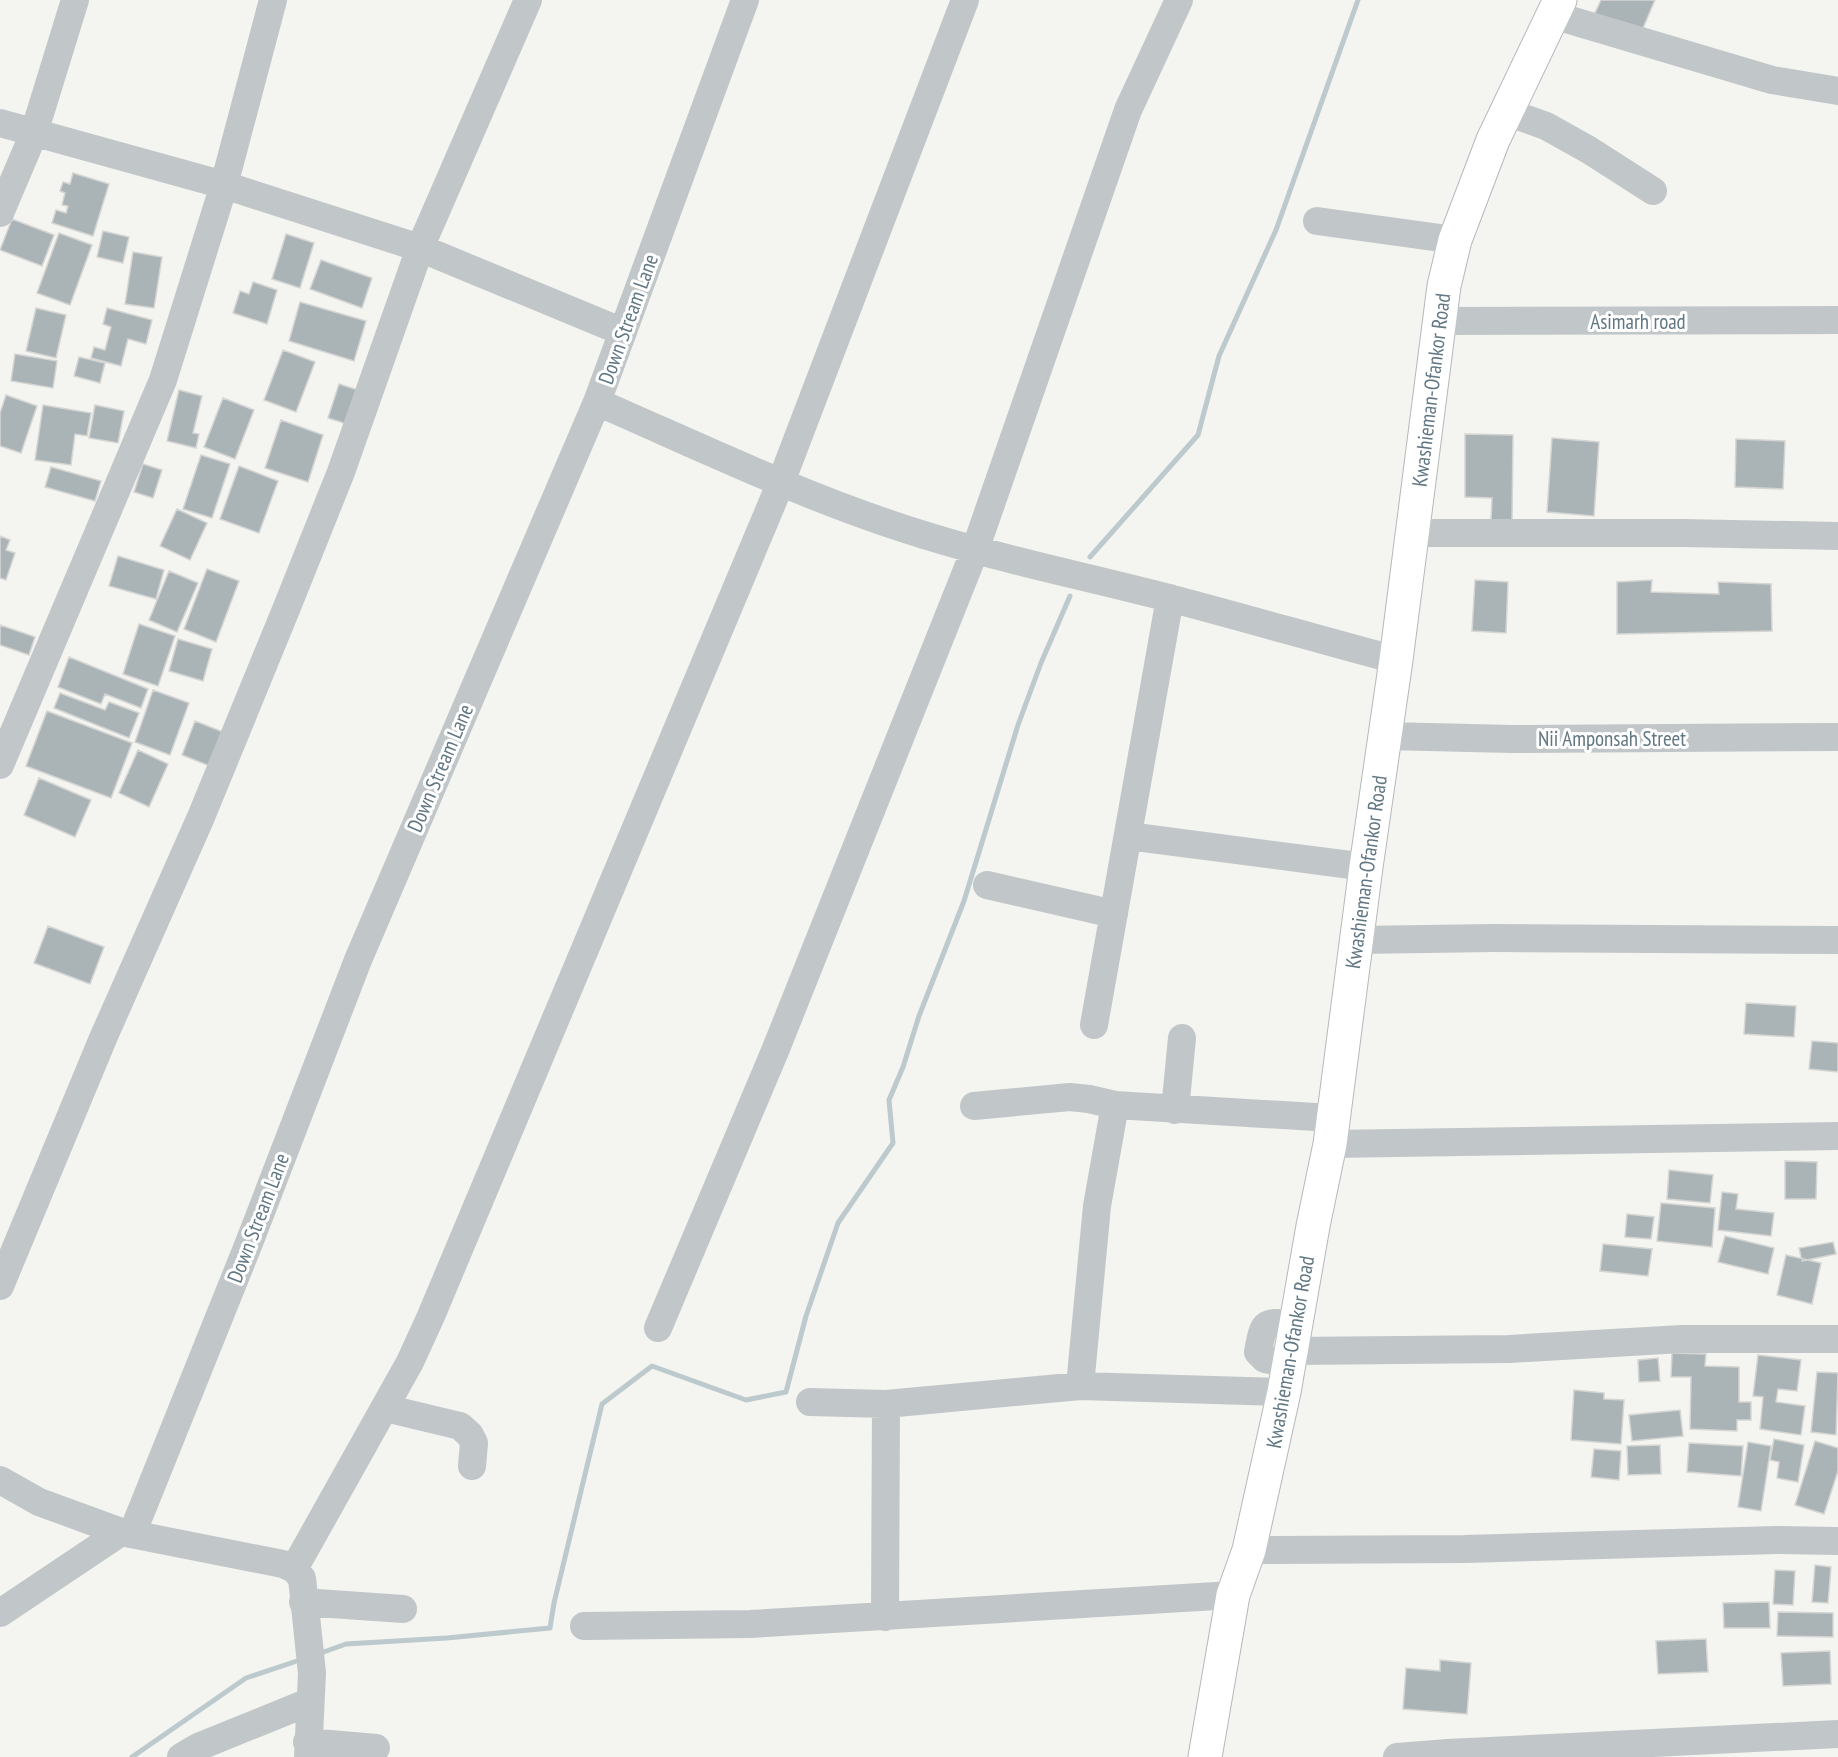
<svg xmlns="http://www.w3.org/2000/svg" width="1838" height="1757" viewBox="0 0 1838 1757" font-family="'PT Sans Narrow',sans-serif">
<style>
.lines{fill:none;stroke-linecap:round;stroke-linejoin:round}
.stream{stroke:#bcc9cd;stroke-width:5}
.building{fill:#aab4b7;stroke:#d5d5d3;stroke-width:1.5}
.major-casing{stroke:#b4b9bc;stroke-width:35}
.minor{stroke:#c1c6c8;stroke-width:28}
.major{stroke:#fff;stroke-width:33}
.labels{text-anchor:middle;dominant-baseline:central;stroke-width:6;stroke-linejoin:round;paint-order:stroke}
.street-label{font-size:21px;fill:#617783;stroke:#fff}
</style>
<rect width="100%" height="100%" fill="#f4f4f0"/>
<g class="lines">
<path class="stream" d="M 1090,557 L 1198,435 L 1219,356 L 1276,230 L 1358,0
M 318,1654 L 346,1644 L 447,1638 L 550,1628 L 554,1603 L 602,1404 L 652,1366 L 746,1400 L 786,1392 L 806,1316 L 838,1223 L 893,1143 L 889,1100 L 903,1067 L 919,1016 L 964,901 L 1018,725 L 1041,663 L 1070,596
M 132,1757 L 246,1678 L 303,1659"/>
</g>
<path class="building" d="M 1601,0 L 1655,0 L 1640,35 L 1594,15 Z
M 73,173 L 109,184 L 93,236 L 52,223 L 56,210 L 66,213 L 68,206 L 62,205 L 65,193 L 60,191 L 63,182 L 70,184 Z
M 12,219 L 54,235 L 42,266 L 0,250 Z
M 103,231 L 129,237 L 123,263 L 97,257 Z
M 59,233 L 92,245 L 70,305 L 37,293 Z
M 286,234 L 314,243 L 300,288 L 272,279 Z
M 133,252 L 162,257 L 154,308 L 125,304 Z
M 321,260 L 372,278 L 362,308 L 310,289 Z
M 253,282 L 277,290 L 267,324 L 233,313 L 240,291 L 249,294 Z
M 300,302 L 366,321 L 354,361 L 289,341 Z
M 36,308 L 66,315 L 56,358 L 26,351 Z
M 107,308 L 152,320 L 146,344 L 128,339 L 121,366 L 91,358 L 94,347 L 105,350 L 111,327 L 103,324 Z
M 283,350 L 315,362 L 296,412 L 264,400 Z
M 15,354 L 57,361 L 53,388 L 11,381 Z
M 79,357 L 105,363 L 100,383 L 74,376 Z
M 339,384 L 358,390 L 347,424 L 328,418 Z
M 179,390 L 202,396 L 193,433 L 199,434 L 196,448 L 167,441 Z
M 6,395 L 37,406 L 21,453 L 0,446 L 0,413 Z
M 223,398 L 254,410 L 235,459 L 204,447 Z
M 43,405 L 91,413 L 87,436 L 75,434 L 71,465 L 35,460 Z
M 95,405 L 124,411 L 118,443 L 89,438 Z
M 281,420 L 323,435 L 308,482 L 265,468 Z
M 1465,434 L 1513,435 L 1512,521 L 1491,521 L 1492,498 L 1465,497 Z
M 1552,438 L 1599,442 L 1594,516 L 1547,512 Z
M 1736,439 L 1785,441 L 1783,489 L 1735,487 Z
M 201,455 L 230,464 L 212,518 L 183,509 Z
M 143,464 L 162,470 L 153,498 L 134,492 Z
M 239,466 L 278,481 L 259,533 L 220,519 Z
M 51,467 L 101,481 L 95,501 L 45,487 Z
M 177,509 L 207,523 L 190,560 L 160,546 Z
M 0,536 L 10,540 L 6,550 L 15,553 L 6,580 L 0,578 Z
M 118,556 L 164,570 L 156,599 L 109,586 Z
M 207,569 L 239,581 L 216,642 L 184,629 Z
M 169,571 L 198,583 L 177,632 L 149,620 Z
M 1475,580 L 1508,582 L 1506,633 L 1472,631 Z
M 1652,580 L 1651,592 L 1719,594 L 1718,582 L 1771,584 L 1772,631 L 1617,634 L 1617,582 Z
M 139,624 L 175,636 L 158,686 L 123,674 Z
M 0,625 L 35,637 L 29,655 L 0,645 Z
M 178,639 L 212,649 L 203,681 L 169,671 Z
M 69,657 L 148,689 L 141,708 L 105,694 L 101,704 L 58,687 Z
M 153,690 L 189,703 L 170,755 L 135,742 Z
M 60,693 L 105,710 L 109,702 L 139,713 L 129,738 L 54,708 Z
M 47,711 L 132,743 L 111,798 L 26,766 Z
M 195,721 L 228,734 L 215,768 L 182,755 Z
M 138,750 L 168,764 L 149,807 L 119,793 Z
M 39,778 L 91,800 L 75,837 L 24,815 Z
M 48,926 L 104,947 L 90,984 L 34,963 Z
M 1746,1003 L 1796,1006 L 1794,1037 L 1744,1034 Z
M 1812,1041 L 1838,1043 L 1838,1072 L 1809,1069 Z
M 1785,1161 L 1817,1162 L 1816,1199 L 1785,1199 Z
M 1669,1170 L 1713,1175 L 1710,1203 L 1667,1199 Z
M 1722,1192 L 1738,1194 L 1736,1209 L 1774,1213 L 1771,1236 L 1718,1230 Z
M 1661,1203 L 1715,1208 L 1712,1247 L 1657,1241 Z
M 1627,1214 L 1654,1217 L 1651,1239 L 1625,1237 Z
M 1725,1236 L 1774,1248 L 1768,1274 L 1718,1262 Z
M 1833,1242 L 1836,1254 L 1802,1261 L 1799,1248 Z
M 1603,1244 L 1652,1249 L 1648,1276 L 1600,1271 Z
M 1786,1255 L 1821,1263 L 1812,1304 L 1777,1295 Z
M 1672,1353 L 1706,1354 L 1705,1366 L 1739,1367 L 1739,1402 L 1751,1402 L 1751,1420 L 1737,1420 L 1737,1431 L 1690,1429 L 1691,1377 L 1671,1377 Z
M 1758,1355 L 1801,1360 L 1797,1391 L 1778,1389 L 1776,1402 L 1805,1406 L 1801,1435 L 1760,1429 L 1763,1397 L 1753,1396 Z
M 1658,1358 L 1660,1381 L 1639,1382 L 1638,1360 Z
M 1817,1372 L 1838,1373 L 1836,1435 L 1811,1432 Z
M 1574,1390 L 1604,1393 L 1604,1399 L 1624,1400 L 1621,1444 L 1571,1440 Z
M 1680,1410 L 1683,1436 L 1632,1441 L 1629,1415 Z
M 1774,1439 L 1804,1445 L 1798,1482 L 1777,1478 L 1779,1462 L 1770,1460 Z
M 1815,1441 L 1838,1448 L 1838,1471 L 1824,1514 L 1795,1505 Z
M 1748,1442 L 1771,1446 L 1761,1511 L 1738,1507 Z
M 1689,1443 L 1743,1446 L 1741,1476 L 1687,1472 Z
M 1660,1445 L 1661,1474 L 1628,1475 L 1627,1446 Z
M 1594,1449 L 1621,1451 L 1619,1480 L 1591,1477 Z
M 1815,1565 L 1831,1567 L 1828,1603 L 1812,1602 Z
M 1775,1570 L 1795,1571 L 1793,1605 L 1773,1604 Z
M 1769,1602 L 1770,1628 L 1724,1628 L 1723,1603 Z
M 1778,1612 L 1833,1613 L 1833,1637 L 1777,1636 Z
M 1706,1639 L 1708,1672 L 1658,1674 L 1656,1641 Z
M 1830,1651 L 1831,1684 L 1783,1686 L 1781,1653 Z
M 1440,1660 L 1471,1663 L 1467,1714 L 1403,1709 L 1406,1668 L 1440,1671 Z"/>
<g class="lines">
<g class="major-casing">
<path id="major" d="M 1205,1757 L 1233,1595 L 1249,1550 L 1284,1392 L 1313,1226 L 1330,1144 L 1366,867 L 1396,660 L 1444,286 L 1455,240 L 1493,140 L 1560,0"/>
</g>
<path class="minor" d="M 1553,15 L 1772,80 L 1838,91
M 1507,112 L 1546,126 L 1589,150 L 1653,191
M 0,123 L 224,185 L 420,248 L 623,332
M 0,213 L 34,133 L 75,0
M 1317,221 L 1455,240
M 1439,321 L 1838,320
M 597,402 C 698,446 798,494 902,528 C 990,557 1080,575 1169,598 C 1245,618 1321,640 1396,660
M 1412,533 L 1683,533 L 1838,536
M 1386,736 L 1512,739 L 1838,737
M 0,765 L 163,380 L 224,185 L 273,0
M 1128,836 L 1366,867
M 987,885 L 1114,914
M 1356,940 L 1494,938 L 1838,940
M 1094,1025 L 1170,598
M 974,1106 L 1070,1097 L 1089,1099 L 1115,1105 L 1332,1118
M 1175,1110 L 1182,1038
M 1330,1144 L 1838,1136
M 0,1286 L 104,1036 L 201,817 L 287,607 L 341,472 L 420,248 L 528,0
M 658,1328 L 775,1051 L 975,550 L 1128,110 L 1179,0
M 1291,1351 L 1509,1349 L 1682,1339 L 1838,1339
M 1289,1364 L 1265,1359 L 1258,1352 C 1264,1320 1263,1322 1295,1324
M 1080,1386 L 1097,1206 L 1115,1105
M 810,1402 L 886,1404 L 1080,1386 L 1284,1392
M 385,1408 L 460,1426 L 470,1435 L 474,1443 L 472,1466
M 0,1480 L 39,1502 L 121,1532 L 283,1564 L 294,1569 L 302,1578 L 312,1673 L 308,1757
M 132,1534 L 249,1243 L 358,960 L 597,402 L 745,0
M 1249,1550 L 1465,1549 L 1777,1540 L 1838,1541
M 294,1569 L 410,1362 L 431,1316 L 781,482 L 965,0
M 303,1602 L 403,1609
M 0,1613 L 121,1532
M 885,1617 L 886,1404
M 584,1626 L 750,1624 L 1233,1595
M 307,1742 L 376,1748
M 181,1757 L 198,1747 L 309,1702
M 1397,1757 L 1448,1753 L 1838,1734"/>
<use href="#major" class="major"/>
</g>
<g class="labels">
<g class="street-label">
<text transform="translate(628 319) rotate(-70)">Down Stream Lane</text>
<text x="1638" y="321">Asimarh road</text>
<text transform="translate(1431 390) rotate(-83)">Kwashieman-Ofankor Road</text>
<text x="1612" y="738">Nii Amponsah Street</text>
<text transform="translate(440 768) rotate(-67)">Down Stream Lane</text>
<text transform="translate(1366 872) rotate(-82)">Kwashieman-Ofankor Road</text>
<text transform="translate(258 1218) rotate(-69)">Down Stream Lane</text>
<text transform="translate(1290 1352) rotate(-80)">Kwashieman-Ofankor Road</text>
</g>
</g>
</svg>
